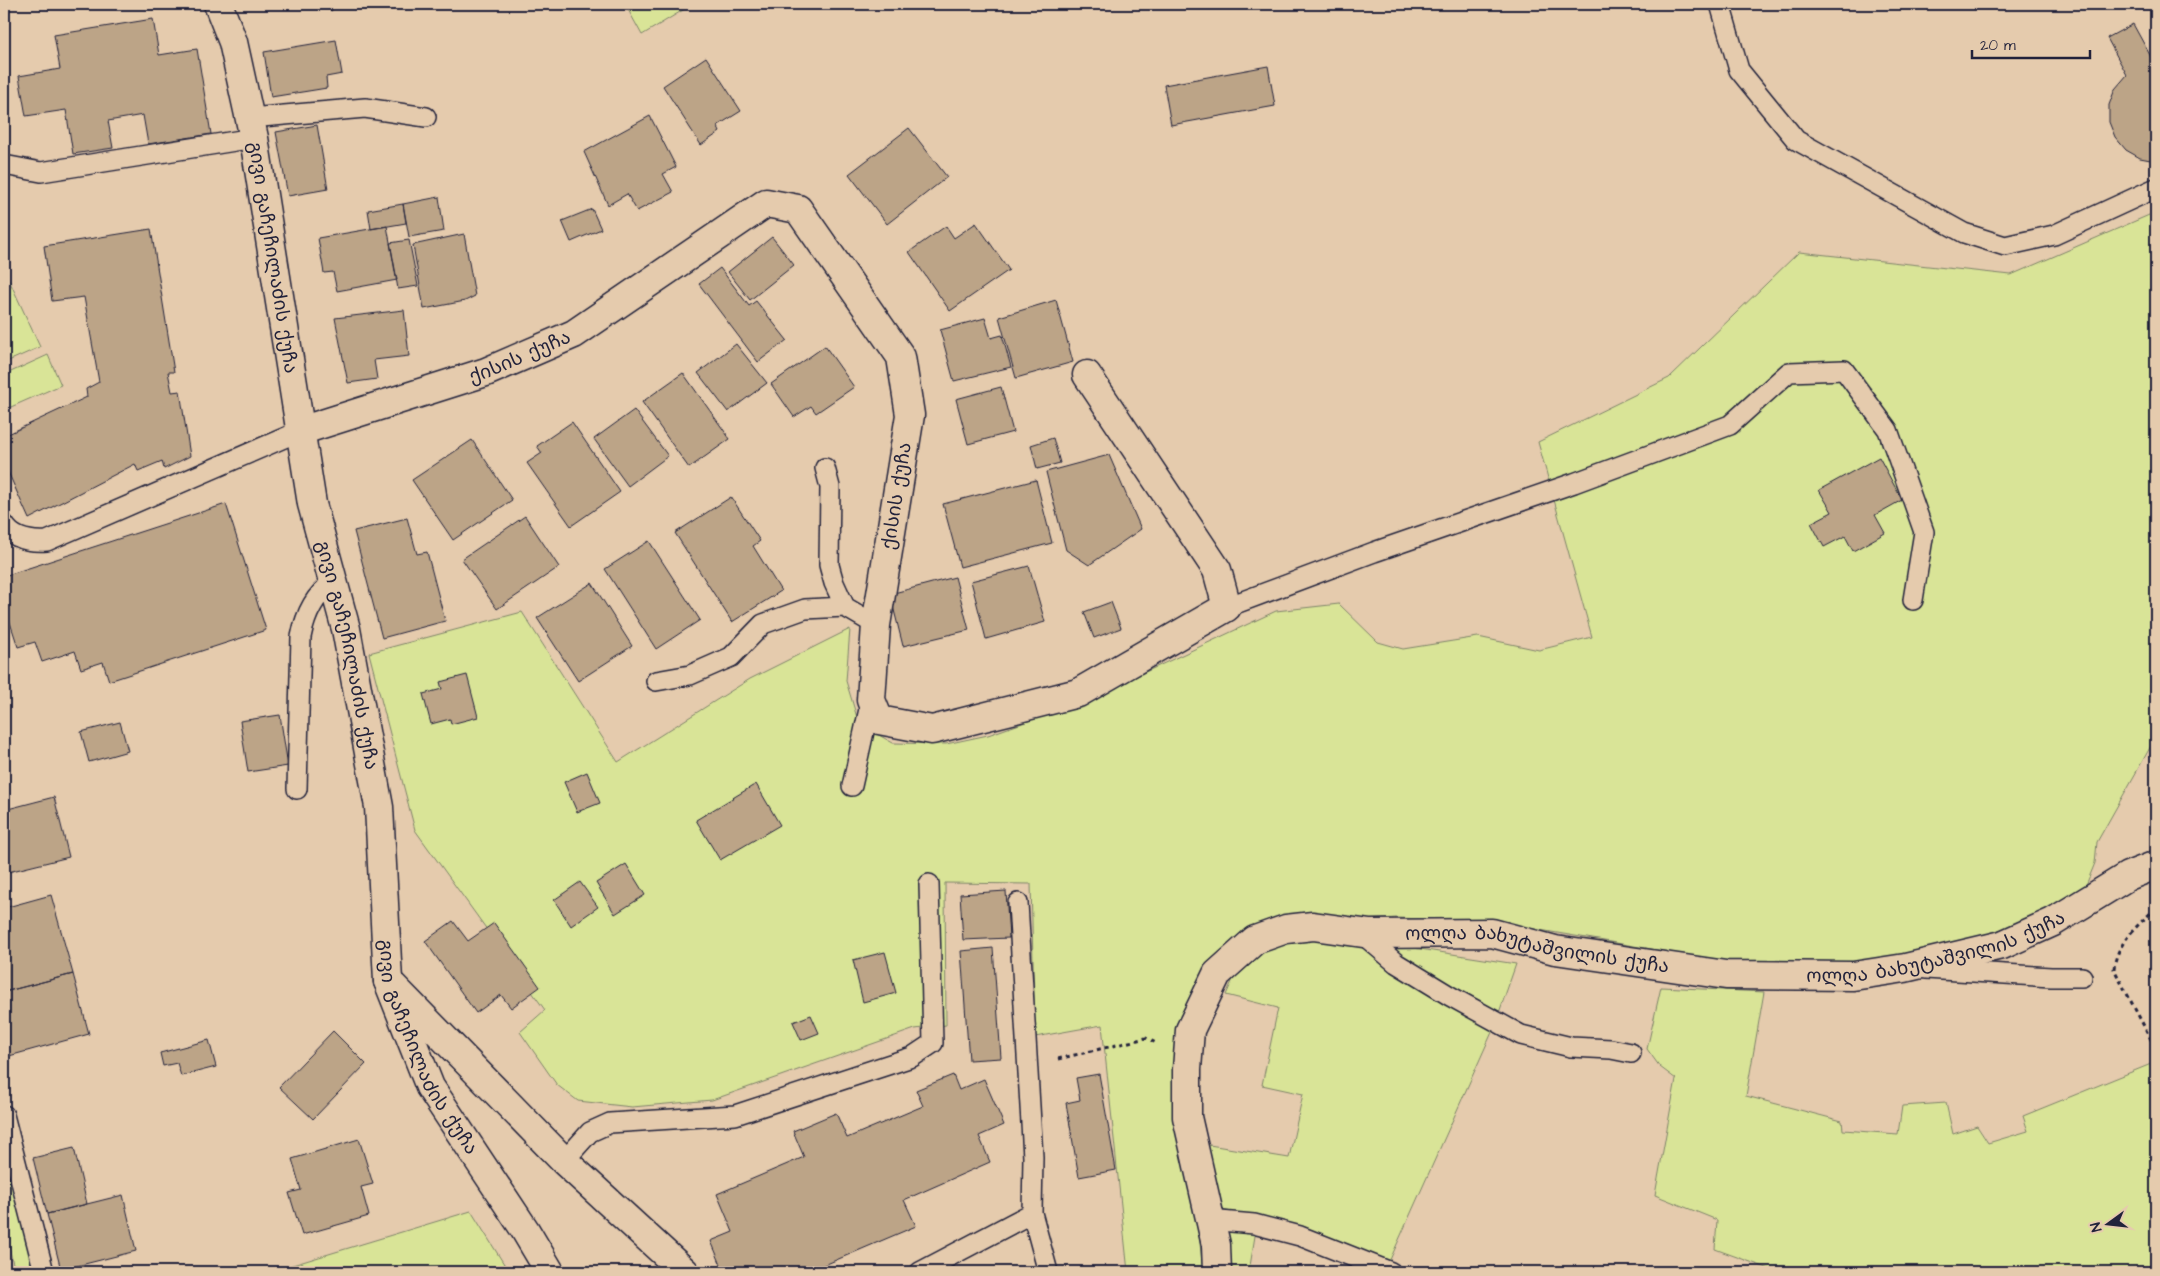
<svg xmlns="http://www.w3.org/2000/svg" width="2160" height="1276" viewBox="0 0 2160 1276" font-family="'Architects Daughter','Noto Sans Georgian',sans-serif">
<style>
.green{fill:#d9e497;stroke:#7e8369}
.building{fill:#bca487;stroke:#22223b}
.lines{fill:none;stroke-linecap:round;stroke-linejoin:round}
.service-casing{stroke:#22223b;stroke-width:22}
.minor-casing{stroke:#22223b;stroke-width:31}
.tertiary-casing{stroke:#22223b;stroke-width:31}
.path{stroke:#22223b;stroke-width:3;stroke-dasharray:4 4;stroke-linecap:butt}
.service{stroke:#e5cbad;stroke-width:19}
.minor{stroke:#e5cbad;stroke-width:28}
.tertiary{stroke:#e5cbad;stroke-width:28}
.labels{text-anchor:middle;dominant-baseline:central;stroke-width:5;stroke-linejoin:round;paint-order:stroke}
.street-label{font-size:19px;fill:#22223b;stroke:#e5cbad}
</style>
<rect width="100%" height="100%" fill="#e5cbad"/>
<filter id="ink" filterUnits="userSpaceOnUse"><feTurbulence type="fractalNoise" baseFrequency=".02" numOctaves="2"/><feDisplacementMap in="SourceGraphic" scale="10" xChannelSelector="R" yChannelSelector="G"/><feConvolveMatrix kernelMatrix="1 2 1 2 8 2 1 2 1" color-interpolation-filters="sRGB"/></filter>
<g filter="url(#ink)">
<path class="green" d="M 625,4 L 693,4 L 642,35 Z
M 2156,212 L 2156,737 L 2097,842 L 2095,863 L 2086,885 L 2032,919 L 1939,950 L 1870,966 L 1751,966 L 1487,921 L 1396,918 L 1364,920 L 1325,918 L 1207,968 L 1182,1014 L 1177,1075 L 1197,1215 L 1203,1272 L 1128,1272 L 1102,1025 L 1035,1037 L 1031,884 L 945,883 L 946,1025 L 915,1029 L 712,1100 L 632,1107 L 578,1101 L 557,1085 L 520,1032 L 545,1010 L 415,830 L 369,653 L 522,612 L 618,762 L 750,679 L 850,629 L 846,681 L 859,724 L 893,743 L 946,744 L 988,735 L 1077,704 L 1276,611 L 1339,604 L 1378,642 L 1403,649 L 1478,637 L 1539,650 L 1592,637 L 1538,442 L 1669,378 L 1799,252 L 2011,275 Z
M 4,269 L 40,347 L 4,363 Z
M 48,355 L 61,385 L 4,410 L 4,375 Z
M 1330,935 L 1516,964 L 1493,1030 L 1389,1262 L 1282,1221 L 1221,1210 L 1203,1144 L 1289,1158 L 1303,1094 L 1262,1085 L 1278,1008 L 1226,995 L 1242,959 L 1265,943 Z
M 1661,987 L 1764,992 L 1746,1096 L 1842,1121 L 1843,1130 L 1898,1134 L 1902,1106 L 1946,1103 L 1953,1134 L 1977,1126 L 1988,1143 L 2028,1131 L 2023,1116 L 2156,1062 L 2156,1272 L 1778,1272 L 1715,1249 L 1717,1220 L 1655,1195 L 1676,1079 L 1660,1067 L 1647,1049 Z
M 4,1155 L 36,1272 L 15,1272 L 4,1226 Z
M 471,1211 L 509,1272 L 276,1272 L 276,1270 Z
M 1223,1230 L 1256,1230 L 1249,1272 L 1226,1272 Z"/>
<path class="building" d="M 325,4 L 339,4 L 331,11 Z
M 153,19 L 159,55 L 197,49 L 211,134 L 148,144 L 143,115 L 108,121 L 113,148 L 73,154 L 66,110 L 26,116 L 19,76 L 60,69 L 54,35 Z
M 2133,24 L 2156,66 L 2156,161 L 2140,158 L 2126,150 L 2115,137 L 2109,122 L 2109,105 L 2115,89 L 2127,75 L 2107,38 Z
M 336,40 L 342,74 L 326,77 L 327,88 L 271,97 L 264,52 Z
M 706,57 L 741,111 L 717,126 L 720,132 L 701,145 L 663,86 Z
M 1268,66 L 1275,106 L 1171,125 L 1164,85 Z
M 650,116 L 676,167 L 663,174 L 673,192 L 637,211 L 627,194 L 608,205 L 584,152 Z
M 317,125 L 328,189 L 288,196 L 276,132 Z
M 909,128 L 947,177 L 887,224 L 849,174 Z
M 439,197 L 444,231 L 409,237 L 403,204 Z
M 403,204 L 406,223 L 371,229 L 368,210 Z
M 592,209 L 601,229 L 571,242 L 562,221 Z
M 976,223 L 1009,270 L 950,311 L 909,252 L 946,226 L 954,238 Z
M 387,226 L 397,280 L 337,291 L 333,272 L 324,273 L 318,238 Z
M 151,229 L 174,372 L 168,372 L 172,392 L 180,391 L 190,456 L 164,469 L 162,461 L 138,471 L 135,464 L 29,519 L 4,463 L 4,436 L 87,397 L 86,389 L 99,382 L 84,297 L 52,301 L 44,246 Z
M 464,234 L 475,296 L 465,301 L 424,309 L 413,245 Z
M 772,237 L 794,265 L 750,300 L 728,272 Z
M 409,240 L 418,286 L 398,289 L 390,243 Z
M 720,268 L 749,306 L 756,301 L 787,340 L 758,362 L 699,284 Z
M 1056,300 L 1073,362 L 1016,378 L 999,317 Z
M 404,310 L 409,356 L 374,360 L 377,379 L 348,383 L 335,318 Z
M 985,318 L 991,338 L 1002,335 L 1011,367 L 954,381 L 940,330 Z
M 736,344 L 767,383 L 728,412 L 698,373 Z
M 825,346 L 854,387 L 816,413 L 811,406 L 794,417 L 771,384 Z
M 683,373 L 730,439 L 689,468 L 642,402 Z
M 1001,387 L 1013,432 L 968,444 L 956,399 Z
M 634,410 L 668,456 L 628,486 L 594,439 Z
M 572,422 L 620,492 L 571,526 L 527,463 L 542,453 L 537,446 Z
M 1053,438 L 1060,463 L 1037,469 L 1031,445 Z
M 472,440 L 512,500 L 453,540 L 412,480 Z
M 1109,455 L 1141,529 L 1089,565 L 1066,550 L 1046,472 Z
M 1879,457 L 1902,500 L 1875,515 L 1885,533 L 1853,551 L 1845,536 L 1824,547 L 1811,523 L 1832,512 L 1819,490 Z
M 1036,480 L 1052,543 L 960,567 L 943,504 Z
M 731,497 L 760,541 L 753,546 L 781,591 L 732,622 L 675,533 Z
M 226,504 L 266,630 L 109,681 L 103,662 L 81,669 L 75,651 L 42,662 L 35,642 L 18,647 L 4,604 L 4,576 Z
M 525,516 L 559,567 L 497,609 L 462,559 Z
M 407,518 L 417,554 L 427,552 L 445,621 L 382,638 L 354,531 Z
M 649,541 L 700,620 L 656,649 L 605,569 Z
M 1029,566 L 1045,622 L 986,639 L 971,581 Z
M 955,577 L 969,630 L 903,646 L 890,594 Z
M 592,583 L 632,646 L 578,681 L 537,618 Z
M 1111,602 L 1121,628 L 1094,638 L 1084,612 Z
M 467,675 L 478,717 L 451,724 L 450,719 L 431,724 L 423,694 L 442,689 L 440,682 Z
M 280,715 L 288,766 L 248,772 L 240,721 Z
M 120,722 L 128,751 L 89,762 L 81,732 Z
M 587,772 L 600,803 L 577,812 L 564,782 Z
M 756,784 L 780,825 L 720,860 L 696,820 Z
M 54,797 L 69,857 L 4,873 L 4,810 Z
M 626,864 L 645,895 L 615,914 L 596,883 Z
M 580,882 L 598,907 L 571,926 L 554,900 Z
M 1006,891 L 1009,938 L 963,940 L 960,894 Z
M 51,895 L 73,974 L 4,992 L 4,908 Z
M 453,921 L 468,941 L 494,923 L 540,987 L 511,1008 L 501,995 L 476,1013 L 425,941 Z
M 993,948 L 1001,1058 L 969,1060 L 961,951 Z
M 885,952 L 896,993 L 863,1002 L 853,960 Z
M 73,974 L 89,1034 L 9,1056 L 4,1037 L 4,992 Z
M 811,1015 L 819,1033 L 801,1040 L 793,1022 Z
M 333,1031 L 366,1064 L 313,1119 L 279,1087 Z
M 209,1040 L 216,1067 L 181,1076 L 177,1063 L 163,1066 L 160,1053 Z
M 1099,1074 L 1116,1170 L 1079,1177 L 1066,1103 L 1080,1100 L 1076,1078 Z
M 953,1075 L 959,1090 L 984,1079 L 1004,1125 L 979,1136 L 990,1162 L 904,1200 L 916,1226 L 808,1272 L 724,1272 L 711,1241 L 733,1232 L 717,1194 L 804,1157 L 793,1131 L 836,1113 L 847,1138 L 923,1106 L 916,1090 Z
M 359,1139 L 373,1184 L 361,1187 L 369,1216 L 302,1235 L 289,1193 L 301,1190 L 292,1159 Z
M 74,1148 L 87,1204 L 47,1214 L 33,1158 Z
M 123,1195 L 136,1251 L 61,1270 L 47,1214 Z"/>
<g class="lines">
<g class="service-casing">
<path id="service" d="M 1720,4 L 1739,70 L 1796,140 L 1964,233 L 2005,246 L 2054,235 L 2156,188
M 250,118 L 365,108 L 426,117
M 4,165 L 41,172 L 254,138
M 825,468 L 830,487 L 829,565 L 834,583 L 845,607
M 4,524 C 13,540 31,542 47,541 L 300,431
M 1227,607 L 1374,552 L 1574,483 L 1730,425 L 1789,372 L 1844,370 L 1888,430 L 1924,532 L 1913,600
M 656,681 L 690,675 L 731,657 L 763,624 L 805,609 L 845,607 L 876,625
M 852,786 L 871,700
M 297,789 L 301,637 C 305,616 314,596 332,583
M 1361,933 L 1396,963 L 1450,996 L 1521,1035 L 1571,1047 L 1611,1049 L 1631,1053
M 1926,969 L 2051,977 L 2082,977
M 4,1115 L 44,1272
M 564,1161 L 590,1132 L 610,1123 L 735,1115 L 912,1057 L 933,1043 L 929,884
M 1032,1213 L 1048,1272
M 1209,1220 L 1254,1224 L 1300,1236 L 1391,1272
M 920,1272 L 1032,1213 L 1033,1157 L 1018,903"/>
</g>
<g class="minor-casing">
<g id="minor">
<path id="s1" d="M 300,431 L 486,372 L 574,334 L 766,203 L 798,209 L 901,357 L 910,415 L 876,625 L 871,700 L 879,720 L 932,730 L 1078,693 L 1227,607 L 1217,570 L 1087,375"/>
<path d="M 388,981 L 564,1161 L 685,1272"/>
<path id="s2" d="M 1217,1272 L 1216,1245 L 1187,1117 L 1187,1069 L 1190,1030 L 1217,974 L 1255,940 L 1286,929 L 1313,926 L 1370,934 L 1492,933 L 1555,950 L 1726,975 L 1853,976 L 1905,968 L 2002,945 L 2053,922 L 2128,876 L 2156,865"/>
</g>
</g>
<g class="tertiary-casing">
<g id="tertiary">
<path id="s3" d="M 218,4 L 233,42 L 254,138 L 312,504 L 346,629 L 379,807 L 388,981 L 430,1087 L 525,1230 L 550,1272"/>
</g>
</g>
<path class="path" d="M 2156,908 C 2139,924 2116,943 2114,969 L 2156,1049
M 1058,1059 L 1146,1038 L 1156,1043"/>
<use href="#service" class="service"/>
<use href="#minor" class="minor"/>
<use href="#tertiary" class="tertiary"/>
</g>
</g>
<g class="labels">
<g class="street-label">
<text stroke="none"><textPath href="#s3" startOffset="260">გივი გაჩეჩილაძის ქუჩა</textPath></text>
<text stroke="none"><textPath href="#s1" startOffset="232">ქისის ქუჩა</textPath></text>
<text transform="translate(897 496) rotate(-81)">ქისის ქუჩა</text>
<text stroke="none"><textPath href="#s3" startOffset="665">გივი გაჩეჩილაძის ქუჩა</textPath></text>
<text stroke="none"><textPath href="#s2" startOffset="1050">ოლღა ბახუტაშვილის ქუჩა</textPath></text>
<text stroke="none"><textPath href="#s2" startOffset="645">ოლღა ბახუტაშვილის ქუჩა</textPath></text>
<text stroke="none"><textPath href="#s3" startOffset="1070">გივი გაჩეჩილაძის ქუჩა</textPath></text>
</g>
</g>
<rect width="2160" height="1276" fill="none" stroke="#e5cbad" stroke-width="20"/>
<rect x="10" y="10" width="2140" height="1256" fill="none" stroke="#22223b" stroke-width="2" filter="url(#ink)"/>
<g transform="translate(2108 1224) rotate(255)" stroke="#e5cbad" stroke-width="4" paint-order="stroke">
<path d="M0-4L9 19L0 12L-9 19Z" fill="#22223b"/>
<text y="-8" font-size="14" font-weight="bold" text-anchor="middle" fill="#22223b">N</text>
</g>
<path d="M1972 50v8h118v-8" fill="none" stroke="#22223b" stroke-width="2.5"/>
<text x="1980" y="50" font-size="15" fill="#22223b" stroke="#e5cbad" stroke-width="4" paint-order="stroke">20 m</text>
</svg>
